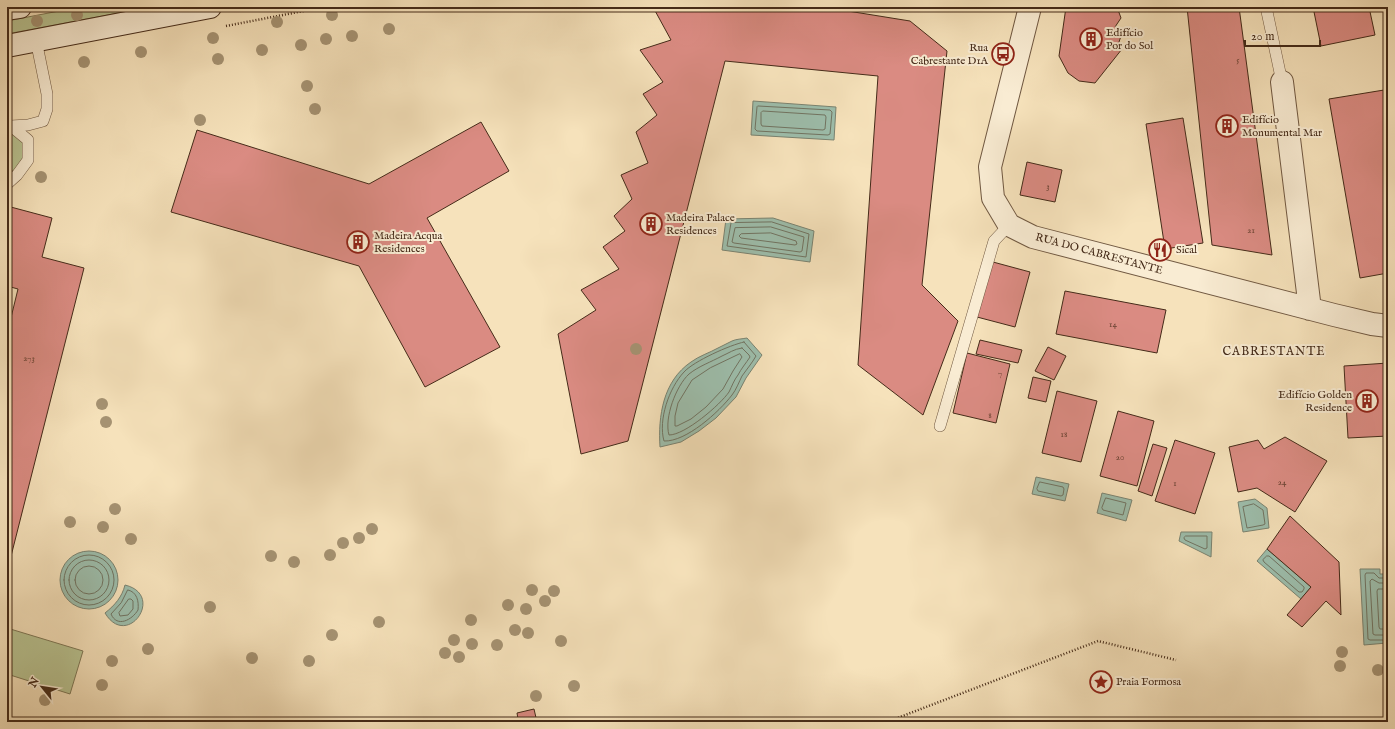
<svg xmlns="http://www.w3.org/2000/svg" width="1395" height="729" viewBox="0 0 1395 729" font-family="'IM FELL English',serif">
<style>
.green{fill:#b9c492;stroke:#7f7856}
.water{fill:#9dbeac;stroke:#7a8371}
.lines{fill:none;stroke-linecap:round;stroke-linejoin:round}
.shore{stroke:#717462;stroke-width:1}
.building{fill:#da8b82;stroke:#452b19}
.lane-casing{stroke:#715942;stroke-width:12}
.street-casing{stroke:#715942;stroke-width:24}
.secondary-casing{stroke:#452b19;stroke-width:24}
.path{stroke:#452b19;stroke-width:2.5;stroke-dasharray:1 2;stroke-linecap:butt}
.lane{stroke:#f9ecd3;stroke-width:11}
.street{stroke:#f9ecd3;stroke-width:22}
.secondary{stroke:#f9ecd3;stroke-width:22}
.tree{fill:#a59272}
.labels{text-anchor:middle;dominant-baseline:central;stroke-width:4;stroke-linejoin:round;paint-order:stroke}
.number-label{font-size:9px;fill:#6a4333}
.poi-label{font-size:11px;fill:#452b19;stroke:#f9ecd3;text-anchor:start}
.street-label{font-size:11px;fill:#452b19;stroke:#f9ecd3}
.neighbourhood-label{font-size:12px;letter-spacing:1px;fill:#452b19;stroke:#f9ecd3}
</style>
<rect width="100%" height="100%" fill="#f6e2bb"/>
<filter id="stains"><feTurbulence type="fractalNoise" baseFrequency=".005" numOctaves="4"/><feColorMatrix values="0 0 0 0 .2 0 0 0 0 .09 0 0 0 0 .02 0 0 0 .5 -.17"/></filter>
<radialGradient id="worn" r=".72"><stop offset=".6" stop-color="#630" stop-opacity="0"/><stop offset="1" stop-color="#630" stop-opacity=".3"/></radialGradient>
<path class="green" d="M 80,7 L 150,7 L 7,34 L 7,21 Z
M 7,132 L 21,138 L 26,152 L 16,170 L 7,172 Z
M 7,628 L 83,651 L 70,694 L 7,674 Z"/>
<path class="water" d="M 753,101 L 836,107 L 834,140 L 751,135 Z
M 773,218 L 814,231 L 810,262 L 722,250 L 726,219 Z
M 747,338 L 762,355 L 746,378 L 736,397 L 716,418 L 699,431 L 681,442 L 660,447 C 658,416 663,381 691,362 C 699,356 709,353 718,348 C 723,346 727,343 732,341 C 736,339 742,339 747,338 Z
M 1036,477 L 1069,484 L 1065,501 L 1032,494 Z
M 1102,493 L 1132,500 L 1126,521 L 1097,513 Z
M 1255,499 L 1267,508 L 1269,528 L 1243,532 L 1238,502 Z
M 1181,532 L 1212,532 L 1211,557 L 1179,541 Z
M 1267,549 L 1311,587 L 1301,599 L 1257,561 Z
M60 580a29 29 0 1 1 58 0a29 29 0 1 1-58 0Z
M 1360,569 L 1380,569 L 1380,574 L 1387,574 L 1387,643 L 1364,645 Z
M 125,585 C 166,595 127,650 105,613 C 115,605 122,597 125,585 Z"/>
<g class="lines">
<path class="shore" d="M 758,106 L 830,110 L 832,112 L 830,134 L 828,135 L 757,131 L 755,129 L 757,107 Z
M 763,111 L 825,115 L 826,117 L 825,129 L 823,130 L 762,126 L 761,124 L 761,113 Z
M 772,222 L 809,234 L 806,257 L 727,246 L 731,223 Z
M 771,227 L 804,237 L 802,251 L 800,252 L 734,243 L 732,242 L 735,228 Z
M 771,233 L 796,241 L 797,244 L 795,245 L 741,238 L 739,236 L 741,234 Z
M 744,342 L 756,356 C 752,363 747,369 742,376 C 739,382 736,390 732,395 C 719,412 686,442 664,441 C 658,420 669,388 684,372 C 694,361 730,345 744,342 Z
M 742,348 L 749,355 L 750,357 C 746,363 741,369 738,375 C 734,380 732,386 729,392 C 720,405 685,435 669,435 C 664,418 676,386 689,374 C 699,366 711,362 722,356 C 729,353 734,349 742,348 Z
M 740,354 L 742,357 L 733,371 L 723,389 L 706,407 L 691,419 L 677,426 L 675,426 L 675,416 L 678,403 L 692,380 L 710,368 Z
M 1040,482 L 1063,487 L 1064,489 L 1063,495 L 1061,496 L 1038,491 L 1037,489 Z
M 1106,498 L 1126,503 L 1123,515 L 1103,510 L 1102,508 Z
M 1254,504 L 1263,510 L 1265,524 L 1263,525 L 1247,528 L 1243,507 Z
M 1186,536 L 1207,536 L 1207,548 L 1205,549 L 1185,540 L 1184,538 Z
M64 580a25 25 0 1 1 50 0a25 25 0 1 1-50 0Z
M 1267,556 L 1269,556 L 1304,587 L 1304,589 L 1302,592 L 1299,592 L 1264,562 L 1263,560 Z
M69 580a20 20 0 1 1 40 0a20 20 0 1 1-40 0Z
M75 580a14 14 0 1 1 28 0a14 14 0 1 1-28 0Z
M 1388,578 L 1379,578 L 1374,573 L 1366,573 L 1365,575 L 1368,639 L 1370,640 L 1388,640
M 1388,583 L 1379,583 L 1372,579 L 1370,581 L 1373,634 L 1375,635 L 1388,635
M 1388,589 L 1378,589 L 1377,591 L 1379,627 L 1380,629 L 1388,629
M 128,590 C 137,592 139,601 138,610 C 132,620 117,628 111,614 L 121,603 Z
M 129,599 L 131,599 L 133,601 L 133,609 L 128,615 L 120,616 L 119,613 Z"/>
</g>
<path class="building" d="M 653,7 L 823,7 L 910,21 L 947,51 L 922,285 L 958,321 L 923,415 L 858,365 L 878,76 L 725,61 L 628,441 L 581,454 L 558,334 L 596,310 L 581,290 L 619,269 L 603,247 L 625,231 L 614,216 L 632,199 L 621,175 L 648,163 L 636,132 L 657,115 L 643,94 L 663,82 L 640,50 L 671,40 Z
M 1066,7 L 1117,7 L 1121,18 L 1115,27 L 1122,33 L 1118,45 L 1122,49 L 1095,83 L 1079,81 L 1068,73 L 1059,56 Z
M 1187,7 L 1239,7 L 1272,255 L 1212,245 Z
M 1313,7 L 1369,7 L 1375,35 L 1321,46 Z
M 1384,90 L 1388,113 L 1388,273 L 1360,278 L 1329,99 Z
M 1183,118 L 1203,243 L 1165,249 L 1146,124 Z
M 481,122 L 509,171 L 427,218 L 500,347 L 425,387 L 359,266 L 171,212 L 197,130 L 369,184 Z
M 1027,162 L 1062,170 L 1055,202 L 1020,195 Z
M 7,206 L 52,218 L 42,257 L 84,268 L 7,572 L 7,334 L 18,289 L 7,286 Z
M 993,262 L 1030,272 L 1015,327 L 977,317 Z
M 1065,291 L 1166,310 L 1157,353 L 1056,334 Z
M 980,340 L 1022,350 L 1018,363 L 976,354 Z
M 1048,347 L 1066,356 L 1054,380 L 1035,371 Z
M 967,353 L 1010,364 L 996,423 L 953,413 Z
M 1388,363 L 1388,436 L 1348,438 L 1344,366 Z
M 1033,377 L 1051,381 L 1046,402 L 1028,398 Z
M 1057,391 L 1097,401 L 1081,462 L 1042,453 Z
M 1118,411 L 1154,421 L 1137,486 L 1100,476 Z
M 1285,437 L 1327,461 L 1295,512 L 1257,488 L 1238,492 L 1229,447 L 1258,440 L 1264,449 Z
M 1175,440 L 1215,453 L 1195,514 L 1155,501 Z
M 1153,444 L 1167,448 L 1152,496 L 1138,491 Z
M 1290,516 L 1339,562 L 1341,615 L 1326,601 L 1302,627 L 1287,615 L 1311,587 L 1267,549 Z
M 534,709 L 537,722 L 504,722 L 518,719 L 517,713 Z"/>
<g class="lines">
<g class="lane-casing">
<path id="lane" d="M 1266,7 L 1282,82
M 11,126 L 28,125 L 43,121 L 47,109 L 47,94 L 36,40
M 7,184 L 17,175 L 28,160 L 28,140 L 11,126 L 7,126
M 940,426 L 994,241 L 1009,225"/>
</g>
<g class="street-casing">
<path id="street" d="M 1030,7 L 990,167 L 993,198 L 1009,225 L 1033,237 L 1334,315 L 1372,324 L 1388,326
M 1282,82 L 1310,309"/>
</g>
<g class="secondary-casing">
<path id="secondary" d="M 7,9 L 20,7
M 7,46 L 210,7"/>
</g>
<path class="path" d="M 226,26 L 324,7
M 887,722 L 1098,641 L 1176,660"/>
<use href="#lane" class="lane"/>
<use href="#street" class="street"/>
<use href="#secondary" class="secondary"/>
</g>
<g class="tree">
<circle cx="77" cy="15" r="6"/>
<circle cx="332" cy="15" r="6"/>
<circle cx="37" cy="21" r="6"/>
<circle cx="277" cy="22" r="6"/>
<circle cx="389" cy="29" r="6"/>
<circle cx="352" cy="36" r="6"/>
<circle cx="213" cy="38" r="6"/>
<circle cx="326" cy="39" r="6"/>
<circle cx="301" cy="45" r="6"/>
<circle cx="262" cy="50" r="6"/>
<circle cx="141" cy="52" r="6"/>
<circle cx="218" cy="59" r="6"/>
<circle cx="84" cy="62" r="6"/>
<circle cx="307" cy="86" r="6"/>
<circle cx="315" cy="109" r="6"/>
<circle cx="200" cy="120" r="6"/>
<circle cx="41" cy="177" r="6"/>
<circle cx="636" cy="349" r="6"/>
<circle cx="102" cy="404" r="6"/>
<circle cx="106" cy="422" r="6"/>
<circle cx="115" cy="509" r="6"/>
<circle cx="70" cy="522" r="6"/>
<circle cx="103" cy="527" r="6"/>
<circle cx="372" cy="529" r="6"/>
<circle cx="359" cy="538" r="6"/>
<circle cx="131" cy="539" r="6"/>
<circle cx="343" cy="543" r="6"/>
<circle cx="330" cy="555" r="6"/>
<circle cx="271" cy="556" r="6"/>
<circle cx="294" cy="562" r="6"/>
<circle cx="532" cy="590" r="6"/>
<circle cx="554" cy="591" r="6"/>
<circle cx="545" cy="601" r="6"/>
<circle cx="508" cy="605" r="6"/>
<circle cx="210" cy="607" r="6"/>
<circle cx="526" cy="609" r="6"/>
<circle cx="471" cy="620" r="6"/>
<circle cx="379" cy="622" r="6"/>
<circle cx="515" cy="630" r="6"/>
<circle cx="528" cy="633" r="6"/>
<circle cx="332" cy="635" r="6"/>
<circle cx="454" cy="640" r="6"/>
<circle cx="561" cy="641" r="6"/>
<circle cx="472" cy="644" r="6"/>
<circle cx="497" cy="645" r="6"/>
<circle cx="148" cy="649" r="6"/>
<circle cx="1342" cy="652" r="6"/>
<circle cx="445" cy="653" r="6"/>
<circle cx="459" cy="657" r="6"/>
<circle cx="252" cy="658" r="6"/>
<circle cx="112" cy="661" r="6"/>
<circle cx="309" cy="661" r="6"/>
<circle cx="1340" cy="666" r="6"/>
<circle cx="1378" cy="670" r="6"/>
<circle cx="102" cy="685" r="6"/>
<circle cx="574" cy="686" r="6"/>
<circle cx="536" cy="696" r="6"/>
<circle cx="45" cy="700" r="6"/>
</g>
<defs>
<g id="building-ring" transform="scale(1.15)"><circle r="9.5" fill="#f9ecd3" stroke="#8f2418" stroke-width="1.5"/><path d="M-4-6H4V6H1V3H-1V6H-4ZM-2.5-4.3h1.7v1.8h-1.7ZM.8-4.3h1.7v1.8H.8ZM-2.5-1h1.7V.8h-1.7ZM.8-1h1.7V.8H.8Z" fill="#8f2418"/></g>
<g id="bus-ring" transform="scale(1.15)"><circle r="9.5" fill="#f9ecd3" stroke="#8f2418" stroke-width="1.5"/><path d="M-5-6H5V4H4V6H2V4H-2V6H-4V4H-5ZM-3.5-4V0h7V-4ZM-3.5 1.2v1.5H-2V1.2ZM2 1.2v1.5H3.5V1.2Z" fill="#8f2418"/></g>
<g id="restaurant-ring" transform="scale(1.15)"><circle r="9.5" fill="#f9ecd3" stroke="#8f2418" stroke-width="1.5"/><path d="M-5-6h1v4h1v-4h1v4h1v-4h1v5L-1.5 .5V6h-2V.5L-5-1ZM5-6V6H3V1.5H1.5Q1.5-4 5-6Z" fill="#8f2418"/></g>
<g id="sight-ring" transform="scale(1.15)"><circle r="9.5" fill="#f9ecd3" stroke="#8f2418" stroke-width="1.5"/><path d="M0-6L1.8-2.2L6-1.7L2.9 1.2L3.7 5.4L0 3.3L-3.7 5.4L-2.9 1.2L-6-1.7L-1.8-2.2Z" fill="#8f2418"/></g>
</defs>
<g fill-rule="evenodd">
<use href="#building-ring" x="1091" y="39"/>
<use href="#bus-ring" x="1003" y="54"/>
<use href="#building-ring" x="1227" y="126"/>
<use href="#building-ring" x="651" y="224"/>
<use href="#building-ring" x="358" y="242"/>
<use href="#restaurant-ring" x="1160" y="250"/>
<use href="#building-ring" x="1367" y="401"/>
<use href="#sight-ring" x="1101" y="682"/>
</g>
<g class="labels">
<g class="number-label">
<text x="1238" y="60">5</text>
<text x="1048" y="186">3</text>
<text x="1251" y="230">21</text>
<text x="1113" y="324">14</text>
<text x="29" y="358">273</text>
<text x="1000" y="373">7</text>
<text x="990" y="415">8</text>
<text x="1064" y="434">18</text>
<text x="1120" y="457">20</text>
<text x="1282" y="482">24</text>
<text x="1175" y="483">1</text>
</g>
<g class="poi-label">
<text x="1106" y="33">Edifício<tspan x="1106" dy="13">Por do Sol</tspan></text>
<text x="988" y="48" text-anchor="end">Rua<tspan x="988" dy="13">Cabrestante D1A</tspan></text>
<text x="1242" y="120">Edifício<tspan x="1242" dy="13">Monumental Mar</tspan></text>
<text x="666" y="218">Madeira Palace<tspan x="666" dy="13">Residences</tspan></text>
<text x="374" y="236">Madeira Acqua<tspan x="374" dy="13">Residences</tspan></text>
<text x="1176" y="250">Sical</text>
<text x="1352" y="395" text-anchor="end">Edifício Golden<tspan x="1352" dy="13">Residence</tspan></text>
<text x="1116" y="682">Praia Formosa</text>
</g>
<g class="street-label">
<text transform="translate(1099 254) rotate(15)">RUA DO CABRESTANTE</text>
</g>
<g class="neighbourhood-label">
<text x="1274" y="351">CABRESTANTE</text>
</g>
</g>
<rect width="1395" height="729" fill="none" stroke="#f6e2bb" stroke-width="24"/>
<rect x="8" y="8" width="1379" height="713" fill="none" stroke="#452b19" stroke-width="2"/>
<rect x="12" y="12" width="1371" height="705" fill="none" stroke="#452b19"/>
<g transform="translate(42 687) rotate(300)" stroke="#f9ecd3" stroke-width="3" paint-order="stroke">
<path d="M0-3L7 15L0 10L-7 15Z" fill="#452b19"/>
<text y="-6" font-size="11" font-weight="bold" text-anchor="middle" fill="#452b19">N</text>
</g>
<path d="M1245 40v6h75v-6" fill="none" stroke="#452b19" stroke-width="2"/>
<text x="1251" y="40" font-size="12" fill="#452b19" stroke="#f9ecd3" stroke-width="3" paint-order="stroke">20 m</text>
<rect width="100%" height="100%" filter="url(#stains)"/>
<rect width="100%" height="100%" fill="url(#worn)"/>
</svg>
